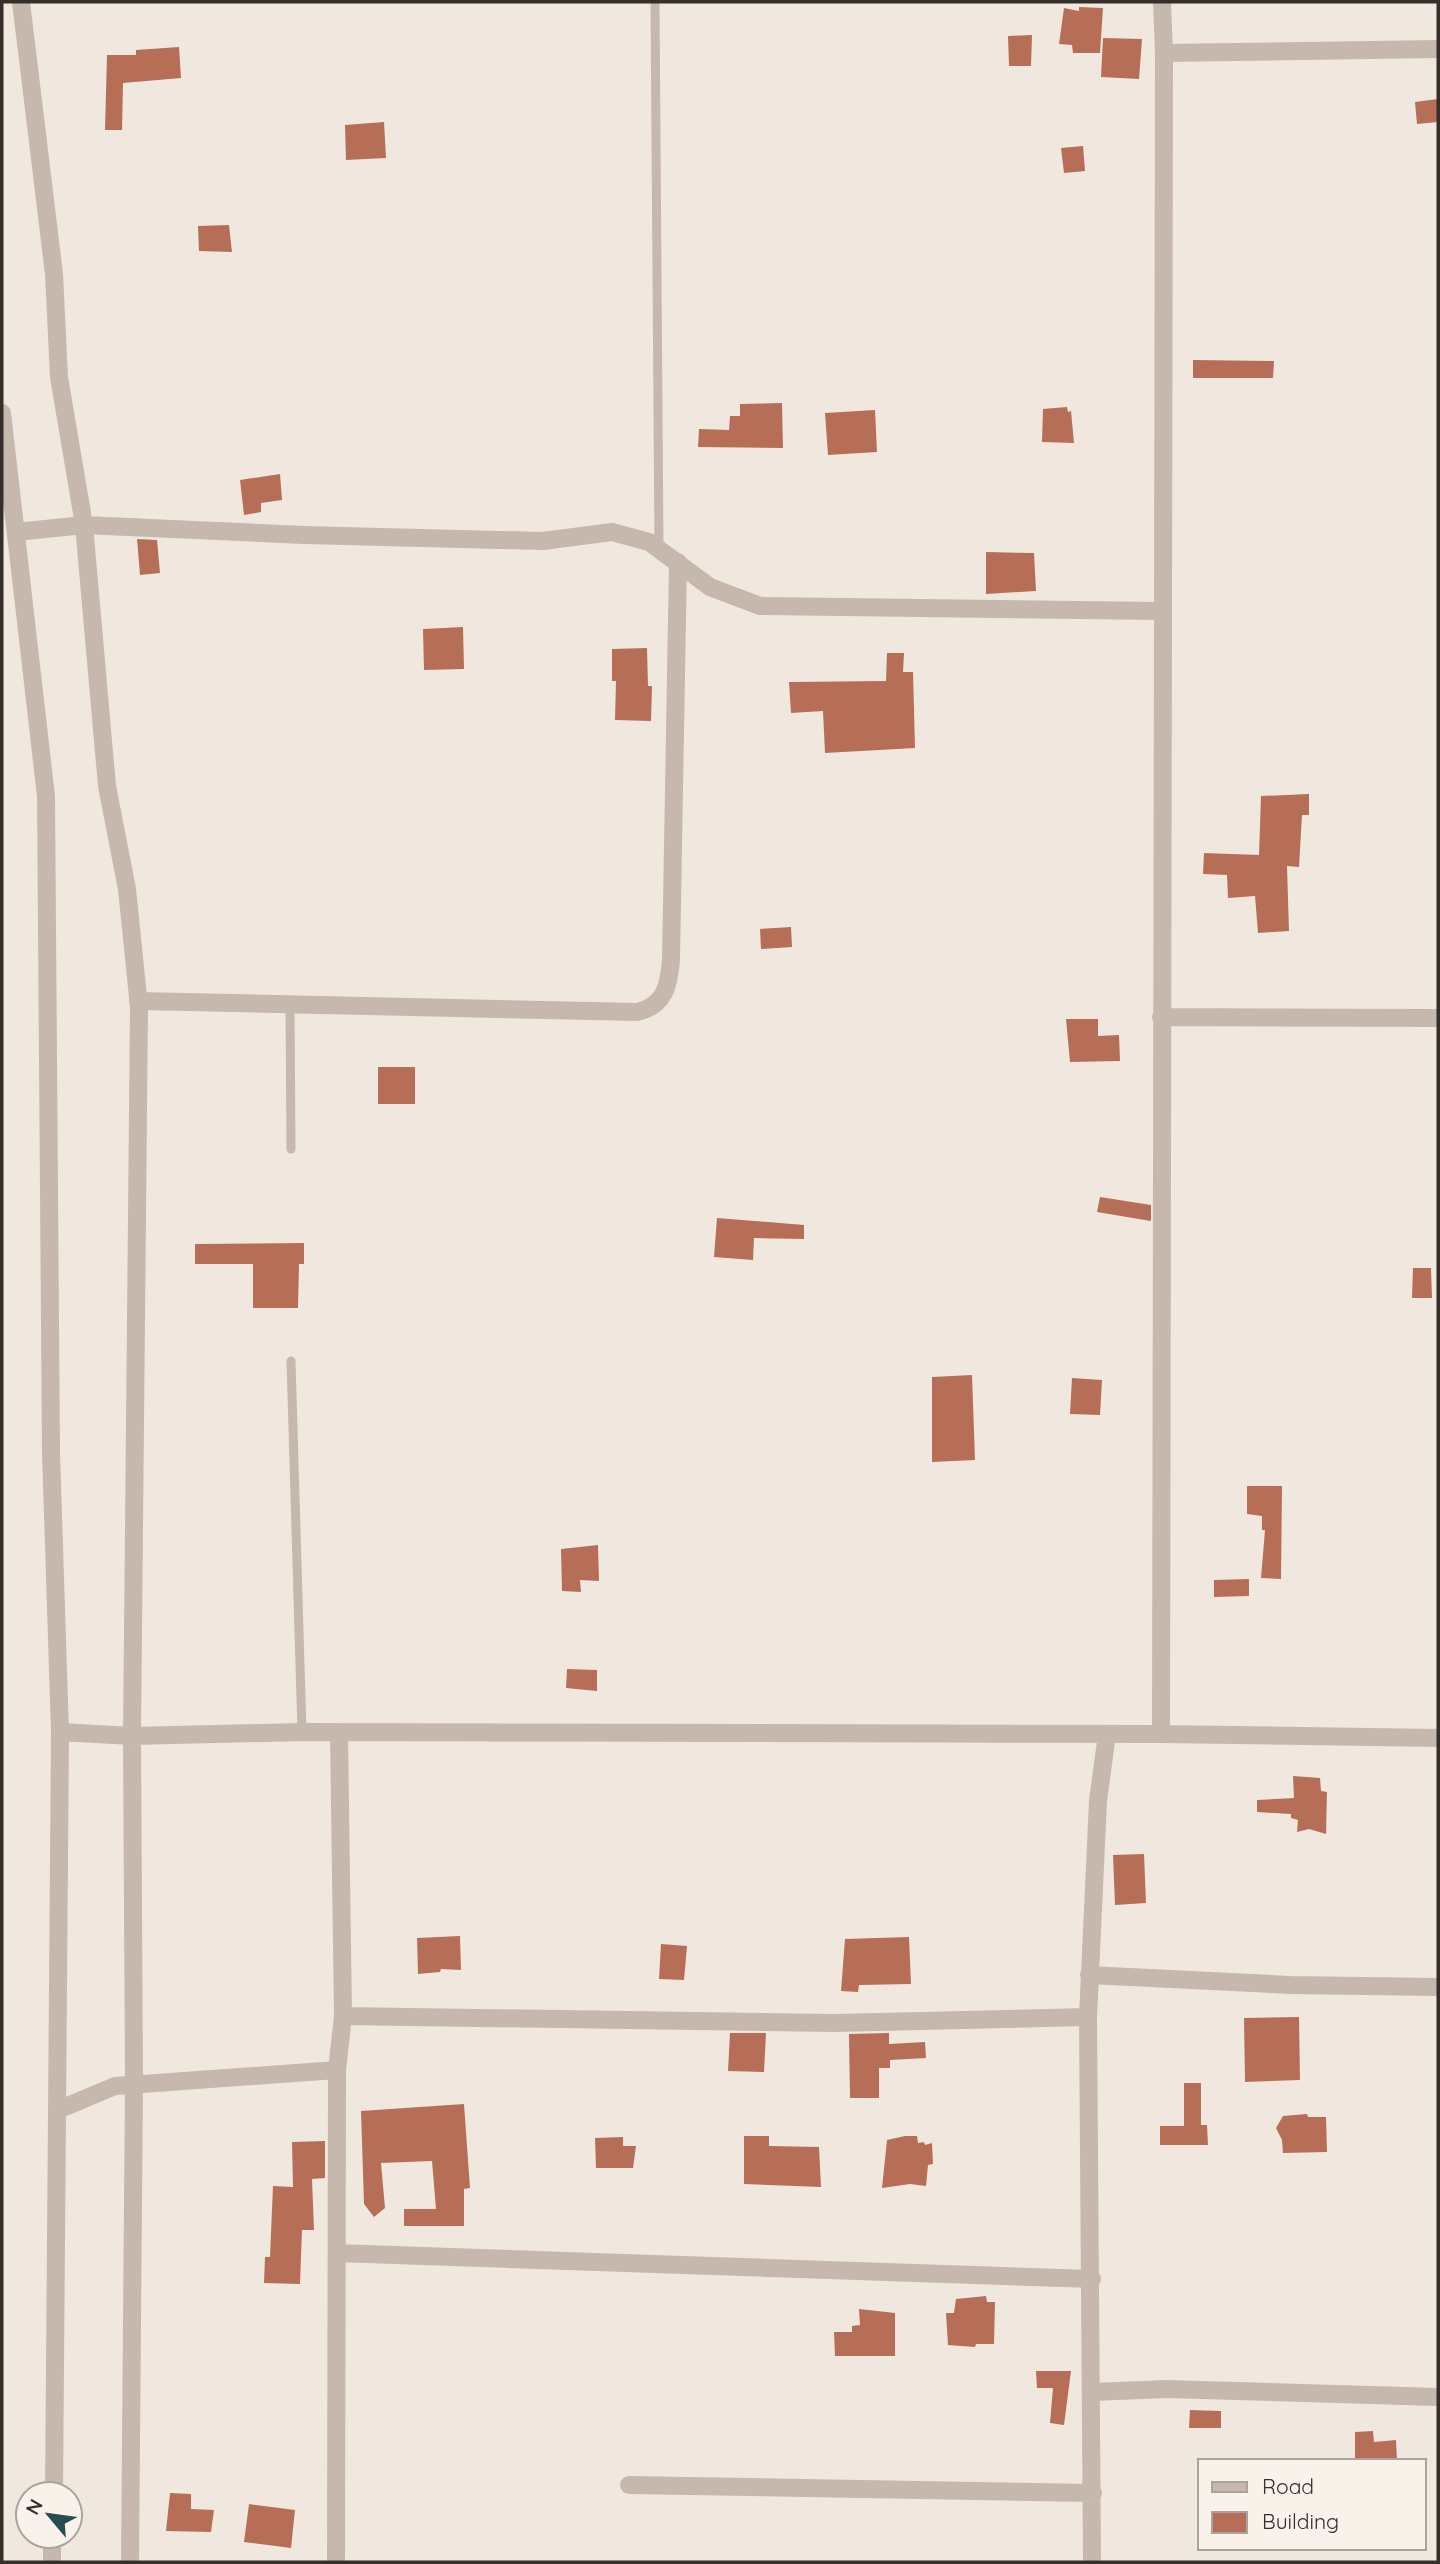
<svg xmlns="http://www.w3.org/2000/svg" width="1440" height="2564" viewBox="0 0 1440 2564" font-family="Quicksand,sans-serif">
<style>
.building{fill:#b76e56}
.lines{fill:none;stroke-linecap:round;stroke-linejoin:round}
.lane{stroke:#c6b8ac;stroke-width:9}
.street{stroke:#c6b8ac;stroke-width:18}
</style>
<rect width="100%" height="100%" fill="#f0e8df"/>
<path class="building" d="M 1079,7 L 1103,8 L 1100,53 L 1073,53 L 1072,45 L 1059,44 L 1064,8 L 1079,11 Z
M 1032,35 L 1031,66 L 1009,66 L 1008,36 Z
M 1103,38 L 1142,39 L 1139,79 L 1101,77 Z
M 179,47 L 181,78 L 123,83 L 122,130 L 105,130 L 107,55 L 136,55 L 136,50 Z
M 1438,99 L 1438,122 L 1417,124 L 1415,102 Z
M 384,122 L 386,158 L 346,160 L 345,125 Z
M 1083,146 L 1085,171 L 1064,173 L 1061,148 Z
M 229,225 L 232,252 L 199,251 L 198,226 Z
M 1193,360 L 1274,361 L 1273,378 L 1193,378 Z
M 782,403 L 783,448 L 698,447 L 699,429 L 729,430 L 730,416 L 740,416 L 740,404 Z
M 1067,407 L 1068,412 L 1071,411 L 1074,443 L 1042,442 L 1043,409 Z
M 875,410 L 877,452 L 828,455 L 825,413 Z
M 280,474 L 282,500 L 261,503 L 261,512 L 244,515 L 240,480 Z
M 137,539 L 157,540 L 160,573 L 140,575 Z
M 986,552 L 1034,553 L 1036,591 L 986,594 Z
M 463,627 L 464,669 L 424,670 L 423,629 Z
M 647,648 L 648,686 L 652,686 L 651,721 L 615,720 L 616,681 L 612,681 L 612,649 Z
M 887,653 L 904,653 L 903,672 L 913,672 L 915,748 L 825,753 L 823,711 L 791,713 L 789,682 L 886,681 Z
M 1309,794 L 1309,815 L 1302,815 L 1299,867 L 1287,866 L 1289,931 L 1258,933 L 1255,896 L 1228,898 L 1227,875 L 1203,874 L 1204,853 L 1259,855 L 1261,796 Z
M 791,927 L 792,947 L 761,949 L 760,929 Z
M 1066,1019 L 1098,1019 L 1098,1036 L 1119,1035 L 1120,1061 L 1070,1062 Z
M 378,1067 L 415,1067 L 415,1104 L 378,1104 Z
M 1100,1197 L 1151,1205 L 1151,1221 L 1097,1212 Z
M 717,1218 L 804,1225 L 804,1239 L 754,1238 L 753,1260 L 714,1257 Z
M 304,1243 L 304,1264 L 299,1264 L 298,1308 L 253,1308 L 253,1264 L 195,1264 L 195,1244 Z
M 1413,1268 L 1431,1268 L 1432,1298 L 1412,1298 Z
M 972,1375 L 975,1460 L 932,1462 L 932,1377 Z
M 1072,1378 L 1102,1380 L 1100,1415 L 1070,1414 Z
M 1247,1486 L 1282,1486 L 1281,1579 L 1261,1578 L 1265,1530 L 1262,1530 L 1262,1516 L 1247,1514 Z
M 598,1545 L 599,1581 L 580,1580 L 581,1592 L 562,1591 L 561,1549 Z
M 1249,1579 L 1249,1596 L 1214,1597 L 1214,1580 Z
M 567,1669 L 597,1670 L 597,1691 L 566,1688 Z
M 1293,1776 L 1320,1778 L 1321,1791 L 1327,1792 L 1326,1834 L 1309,1829 L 1297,1832 L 1298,1820 L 1291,1818 L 1291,1814 L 1257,1812 L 1257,1800 L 1294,1798 Z
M 1144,1854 L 1146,1903 L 1115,1905 L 1113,1855 Z
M 460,1936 L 461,1970 L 441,1969 L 440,1972 L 418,1974 L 417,1938 Z
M 909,1937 L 911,1984 L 859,1985 L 858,1992 L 841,1991 L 845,1939 Z
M 661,1944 L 687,1946 L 684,1980 L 659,1979 Z
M 1299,2017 L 1300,2080 L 1245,2082 L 1244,2018 Z
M 730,2033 L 766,2033 L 764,2072 L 728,2071 Z
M 889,2033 L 889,2044 L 925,2042 L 926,2058 L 890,2060 L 890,2068 L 879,2068 L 879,2098 L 850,2098 L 849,2034 Z
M 1184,2083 L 1201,2083 L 1201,2125 L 1207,2125 L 1208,2145 L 1160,2145 L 1160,2126 L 1184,2126 Z
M 464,2104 L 470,2188 L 464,2189 L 464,2226 L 404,2226 L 404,2209 L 436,2209 L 432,2161 L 381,2163 L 385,2208 L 374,2217 L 364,2204 L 361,2111 Z
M 1307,2114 L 1308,2117 L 1326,2117 L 1327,2152 L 1283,2153 L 1282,2140 L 1276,2128 L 1283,2116 Z
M 744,2136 L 769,2136 L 769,2146 L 819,2147 L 821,2187 L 744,2184 Z
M 905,2136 L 917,2136 L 918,2143 L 924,2142 L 925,2145 L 932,2143 L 933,2164 L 928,2165 L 926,2186 L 910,2184 L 882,2188 L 887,2140 Z
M 623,2137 L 623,2146 L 636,2146 L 633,2168 L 596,2168 L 595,2138 Z
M 325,2141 L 325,2178 L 312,2179 L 314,2230 L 302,2230 L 300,2284 L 264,2283 L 265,2257 L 270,2257 L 273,2186 L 293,2187 L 292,2142 Z
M 986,2296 L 987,2302 L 995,2302 L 994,2344 L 976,2344 L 975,2347 L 948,2345 L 946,2313 L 954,2313 L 956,2299 Z
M 859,2309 L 895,2313 L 895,2356 L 835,2356 L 834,2332 L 852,2332 L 852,2326 L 860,2325 Z
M 1036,2371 L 1071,2371 L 1064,2425 L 1050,2423 L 1053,2388 L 1037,2388 Z
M 1190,2410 L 1221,2411 L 1221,2428 L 1189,2428 Z
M 1373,2431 L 1374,2442 L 1396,2440 L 1397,2461 L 1355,2461 L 1355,2432 Z
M 170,2493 L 191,2494 L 191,2509 L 214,2510 L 211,2532 L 166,2531 Z
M 249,2504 L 295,2510 L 291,2548 L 244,2542 Z"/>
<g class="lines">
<path class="lane" d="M 655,2 L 659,548
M 290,1004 L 291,1149
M 291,1361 L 302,1732"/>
<path class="street" d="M 21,2 L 54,274 L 59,377 L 84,525 L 107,786 L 127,889 L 139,1007 L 132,1736 L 134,2083 L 130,2562
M 1162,2 L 1164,53 L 1438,49
M 1164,53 L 1161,1734 L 1438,1738
M 2,413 L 46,796 L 51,1453 L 60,1732 L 54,2494
M 16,532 L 84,525 L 304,535 L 543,541 L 612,532 L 649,542 L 710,587 L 760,606 L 1161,611
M 138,1001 L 637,1012 C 665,1006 669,985 671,960 L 678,562
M 1161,1017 L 1438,1018
M 60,1732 L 132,1736 L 302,1732 L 1161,1734
M 1089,1975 L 1290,1985 L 1438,1987
M 343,2016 L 835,2023 L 1088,2017
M 58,2110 L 115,2086 L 337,2070
M 337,2253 L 1092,2279
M 1093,2392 L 1167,2389 L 1438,2397
M 629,2485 L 1093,2493
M 52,2562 L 52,2536
M 336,2562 L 337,2070 L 343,2016 L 339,1733
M 1092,2562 L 1088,2017 L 1098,1801 L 1107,1734"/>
</g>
<rect width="1440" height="2564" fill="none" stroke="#352e2a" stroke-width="7"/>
<rect x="1198" y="2459" width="228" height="91" fill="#f8f2eb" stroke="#aaa49e" stroke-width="2"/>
<rect x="1212" y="2482" width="35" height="10" fill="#c6b8ac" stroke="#aaa49e" stroke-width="2"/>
<text x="1262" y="2494" font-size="21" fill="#352e2a">Road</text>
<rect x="1212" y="2512" width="35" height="21" fill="#b76e56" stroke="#aaa49e" stroke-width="2"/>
<text x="1262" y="2529" font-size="21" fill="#352e2a">Building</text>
<g transform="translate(49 2515) rotate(299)"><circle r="33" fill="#f8f2eb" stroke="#aaa49e" stroke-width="2"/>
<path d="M0-5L12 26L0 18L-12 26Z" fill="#254e52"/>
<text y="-10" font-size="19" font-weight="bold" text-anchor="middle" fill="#352e2a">N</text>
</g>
</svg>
